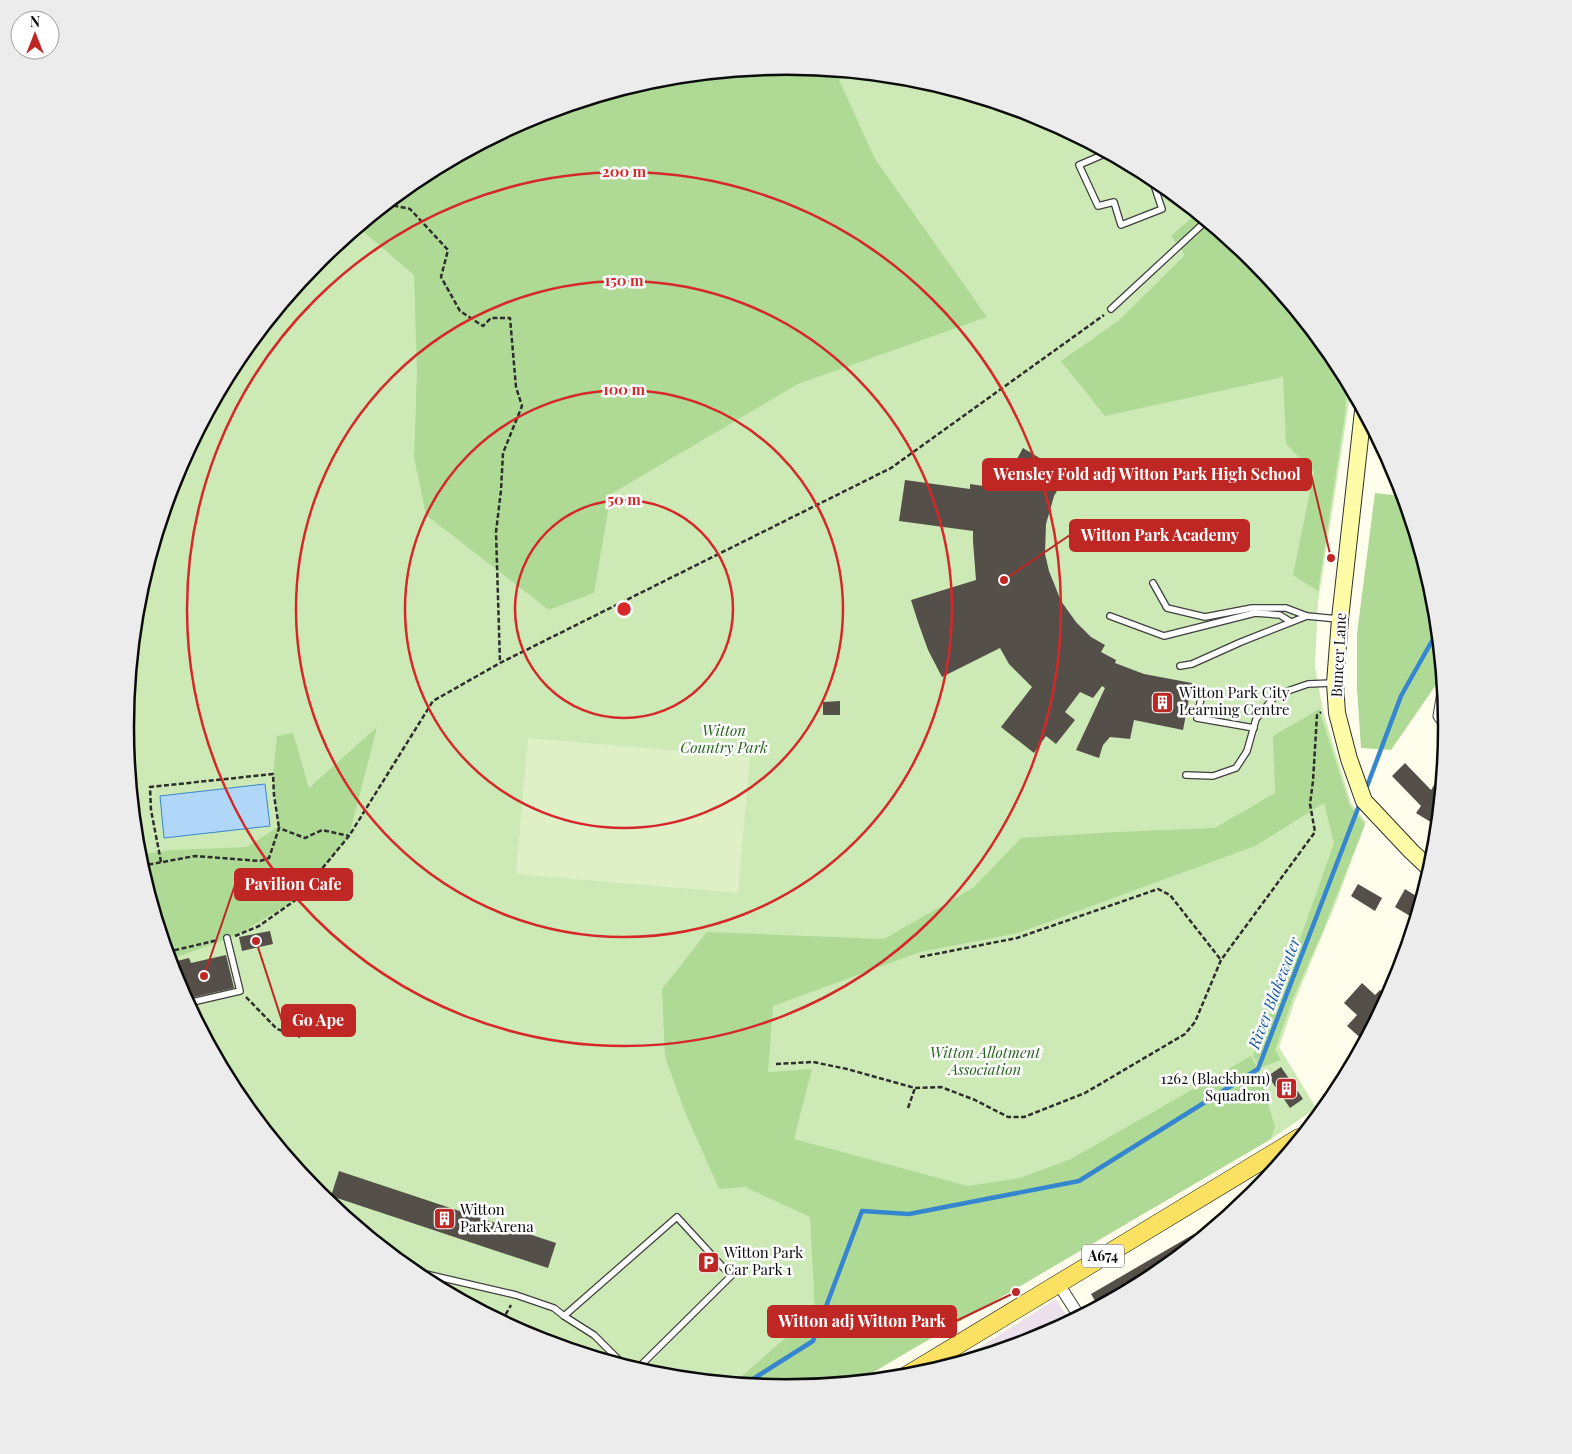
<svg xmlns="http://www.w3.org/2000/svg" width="1572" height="1454" font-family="'Playfair Display',serif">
<rect width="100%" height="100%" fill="#fffdec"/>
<path fill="#ebe0ec" d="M1056 1299 1070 1321 1039 1338 955 1363Z"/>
<path fill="#cce9b6" d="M786 66 915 79 1039 117 1153 178 1253 260 1336 360 1351 389 1318 602 1315 666 1323 711 1351 803 1366 822 1335 905 1295 1000 1279 1047 1316 1108 1271 1139 858 1381 786 1388 657 1375 533 1337 419 1276 319 1194 236 1094 175 980 138 856 125 727 138 598 176 474 237 360 319 260 419 177 533 116 657 79Z"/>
<g fill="#afda95">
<path d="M786 66 835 71 875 159 987 317 798 384 611 494 594 593 549 610 426 515 414 457 417 373 414 275 358 227 419 177 533 116 657 79Z"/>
<path d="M1197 213 1253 260 1336 360 1347 382 1345 414 1318 591 1293 575 1314 472 1286 444 1283 377 1105 416 1061 361 1118 321 1185 255 1171 236Z"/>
<path d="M1375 493 1403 496 1434 598 1442 676 1391 750 1361 748 1357 688V634Z"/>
<path d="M1319 709 1350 806 1365 824 1321 935 1292 1000 1275 1050 1281 1060 1260 1068 1253 1056 1304 928 1334 843 1324 803 1255 846 1018 933 920 952 773 1006 768 1072 812 1069 794 1139 968 1186 1020 1178 1071 1159 1251 1056 1258 1069 1275 1127 1271 1139 858 1381 786 1388 734 1383 815 1312 810 1217 745 1187 719 1189 685 1112 665 1057 662 989 707 932 884 939 973 888 1021 838 1116 832 1215 828 1275 793 1273 736Z"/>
<path d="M377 727 349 836 297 899 237 935 169 960 138 855 172 850 247 847 278 827 273 774 277 736 293 733 309 788Z"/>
</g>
<path fill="#dff0c7" d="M528 738 750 757 738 893 516 874Z"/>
<path fill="#b0d7f7" stroke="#3686cf" d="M265 784 270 826 164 838 160 796Z"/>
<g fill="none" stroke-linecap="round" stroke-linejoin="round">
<g stroke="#3686cf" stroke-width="4.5">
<path d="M1366 789 1401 696 1437 632"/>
<path d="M745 1384 813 1341 862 1211 909 1214 1079 1181 1258 1069 1360 803"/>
</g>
</g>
<g fill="#554f49">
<path d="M1023 448 1058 469 1052 477 1061 484 1054 496 1046 524 1045 554 1049 571 1061 601 1076 622 1091 637 1105 645 1101 652 1116 660 1115 663 1144 674 1192 683 1183 730 1134 720 1130 739 1110 737 1103 745 1099 758 1076 750 1105 688 1102 686 1093 698 1080 692 1065 712 1075 720 1056 744 1046 736 1034 753 1001 727 1032 687 1009 664 1000 648 942 677 928 650 918 622 911 600 976 580 973 541V531L899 521 905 480 970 489V484L1003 489 1012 468Z"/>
<path d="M840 701V715H823V702Z"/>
<path d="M1405 763 1431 790 1442 772 1437 826 1416 813 1421 806 1392 776Z"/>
<path d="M1358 884 1382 898 1375 911 1351 896Z"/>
<path d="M1405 889 1421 899 1415 919 1395 907Z"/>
<path d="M270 931 273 944 242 951 239 937Z"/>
<path d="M226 955 234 988 186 999 175 980V978H176L173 962 189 958 191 963Z"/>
<path d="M1362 983 1375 995 1380 990 1388 996 1364 1041 1347 1026 1357 1015 1344 1003Z"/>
<path d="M1281 1067 1303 1099 1290 1108 1268 1076Z"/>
<path d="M339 1171 556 1243 548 1268 331 1196Z"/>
<path d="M1194 1234 1198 1239 1153 1277 1098 1306 1091 1294Z"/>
</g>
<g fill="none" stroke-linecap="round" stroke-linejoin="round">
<defs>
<g id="lane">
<path d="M1107 153 1079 165 1098 206 1114 202 1121 225 1162 209 1151 176"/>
<path d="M1111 309 1206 221"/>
<path d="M1153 583 1167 608 1205 617 1252 608H1286L1307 616 1338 619"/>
<path d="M1110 616 1164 636 1255 613 1280 615 1291 622"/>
<path d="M1180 666 1192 664 1241 642 1307 616"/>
<path d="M1202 693 1197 718 1254 728"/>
<path d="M1186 775 1213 776 1236 768 1247 751 1256 719 1276 695 1308 684 1333 683"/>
<path d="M188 1003 240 991 227 938"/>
<path d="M1338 1084 1340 1086"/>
<path d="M413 1271 516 1295 554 1308 564 1316 594 1335 624 1365"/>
<path d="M564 1316 677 1217 731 1276 637 1369"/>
</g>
<g id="street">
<path d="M1443 692 1439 716 1447 726"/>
<path d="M1058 1283 1079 1316"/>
</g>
<path id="secondary" d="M1363 411 1340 619 1335 683 1337 713 1349 759 1364 801 1411 851 1430 869"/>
<path id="primary" d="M906 1376 1299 1138"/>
</defs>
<use href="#lane" stroke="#3f3f3f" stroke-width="8"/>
<use href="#street" stroke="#3f3f3f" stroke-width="13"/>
<use href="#secondary" stroke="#2e2e2e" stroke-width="18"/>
<use href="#primary" stroke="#1d1d1d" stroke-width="19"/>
<g stroke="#2e2e2e" stroke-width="2.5" stroke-dasharray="5 2.5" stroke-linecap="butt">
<path d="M386 204 410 209 448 250 441 277 460 311 483 326 491 318H510L516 387 522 406 503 453 501 490 496 532 500 663"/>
<path d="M161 862 151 810 150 787 273 774 274 795 279 828"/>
<path d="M141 866 195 856 260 861 269 858 279 828 305 838 322 830 349 836"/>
<path d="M235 936 259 926 297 899 349 836 433 701 500 663 891 468 1104 315"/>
<path d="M167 952 218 940"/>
<path d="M920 957 1017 938 1158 889 1170 895 1221 960"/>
<path d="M246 997 277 1029 300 1037"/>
<path d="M776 1064 813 1062 847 1069 915 1088 941 1087 975 1100 1008 1117H1024L1085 1093 1185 1034 1195 1022 1221 960 1315 832 1310 804 1313 781 1317 715 1321 712"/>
<path d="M908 1108 915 1088"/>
<path d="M502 1321 511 1305"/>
</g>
<use href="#lane" stroke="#fff" stroke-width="5.5"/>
<use href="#street" stroke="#fff" stroke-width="11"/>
<use href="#secondary" stroke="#fffca7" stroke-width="16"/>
<use href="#primary" stroke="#fae161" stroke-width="18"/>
</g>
<g fill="none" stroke="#d62828" stroke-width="2.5">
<circle cx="624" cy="609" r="109"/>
<circle cx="624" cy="609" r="219"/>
<circle cx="624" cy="609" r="328"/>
<circle cx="624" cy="609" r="437"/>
</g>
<defs>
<symbol id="building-square" viewBox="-11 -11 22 22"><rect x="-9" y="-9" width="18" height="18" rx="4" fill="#be2723" stroke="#fff"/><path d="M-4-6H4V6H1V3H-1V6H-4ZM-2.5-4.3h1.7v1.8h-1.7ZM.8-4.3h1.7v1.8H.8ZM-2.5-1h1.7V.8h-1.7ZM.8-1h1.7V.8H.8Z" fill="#fff"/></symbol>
<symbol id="parking-square" viewBox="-11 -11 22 22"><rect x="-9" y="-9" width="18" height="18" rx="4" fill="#be2723" stroke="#fff"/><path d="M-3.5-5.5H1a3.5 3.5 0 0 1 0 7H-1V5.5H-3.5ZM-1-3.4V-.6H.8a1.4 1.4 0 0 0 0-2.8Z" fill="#fff"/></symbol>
</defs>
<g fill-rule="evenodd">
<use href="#building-square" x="1150" y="690" width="25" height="25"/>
<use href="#building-square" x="1274" y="1076" width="25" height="25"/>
<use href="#building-square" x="432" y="1206" width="25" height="25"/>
<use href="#parking-square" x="696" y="1250" width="25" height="25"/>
</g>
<g text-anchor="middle" stroke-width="5" stroke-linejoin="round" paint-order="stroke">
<rect fill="#fff" stroke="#555" stroke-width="1" x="1082" y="1244.5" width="42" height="23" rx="4"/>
<g font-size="14" font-weight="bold" fill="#0c0c0c">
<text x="1103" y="1261">A674</text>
</g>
<g font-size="15" fill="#0c0c0c" stroke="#fff">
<text transform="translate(1339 655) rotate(-87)" y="5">Buncer Lane</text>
</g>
<g font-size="15" fill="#0c0c0c" stroke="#fff" text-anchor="start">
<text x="1179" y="698">Witton Park City<tspan x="1179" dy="17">Learning Centre</tspan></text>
<text x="1270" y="1084" text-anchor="end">1262 (Blackburn)<tspan x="1270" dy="17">Squadron</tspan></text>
<text x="460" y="1215">Witton<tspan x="460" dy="17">Park Arena</tspan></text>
<text x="724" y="1258">Witton Park<tspan x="724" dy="17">Car Park 1</tspan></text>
</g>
<g font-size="15" font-style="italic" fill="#26651c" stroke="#fff">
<text x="724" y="736">Witton<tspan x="724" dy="17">Country Park</tspan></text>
<text x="985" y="1058">Witton Allotment<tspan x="985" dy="17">Association</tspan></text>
</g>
<g font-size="16" font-style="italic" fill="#15589f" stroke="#fff">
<text transform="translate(1274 993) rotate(-69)" y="6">River Blakewater</text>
</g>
</g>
<path d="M0 0H1572V1454H0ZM134 727a652 652 0 1 1 1304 0a652 652 0 1 1-1304 0Z" fill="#ececec" fill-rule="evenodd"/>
<path fill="none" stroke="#0c0c0c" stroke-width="2.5" d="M134 727a652 652 0 1 1 1304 0a652 652 0 1 1-1304 0Z"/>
<circle cx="624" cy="609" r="8" fill="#d62828" stroke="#fff" stroke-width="2.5"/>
<g font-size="15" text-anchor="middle" font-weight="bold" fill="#d62828" stroke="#fff" stroke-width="5" stroke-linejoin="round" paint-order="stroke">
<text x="624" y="177">200 m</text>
<text x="624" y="286">150 m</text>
<text x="624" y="395">100 m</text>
<text x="624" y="505">50 m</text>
</g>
<path fill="none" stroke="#be2723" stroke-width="2" d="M1331 558L1311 474M1004 580L1070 535M204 976L235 885M256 941L282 1021M1016 1292L956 1321"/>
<g fill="#be2723" stroke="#fff" stroke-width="2">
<circle cx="1331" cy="558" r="5"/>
<circle cx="1004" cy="580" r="5"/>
<circle cx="204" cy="976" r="5"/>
<circle cx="256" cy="941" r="5"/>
<circle cx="1016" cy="1292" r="5"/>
</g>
<g fill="#be2723" stroke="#be2723" stroke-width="2">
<rect x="983" y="459" width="328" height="31" rx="5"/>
<rect x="1070" y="520" width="179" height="31" rx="5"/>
<rect x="235" y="869" width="117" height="31" rx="5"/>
<rect x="282" y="1005" width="73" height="31" rx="5"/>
<rect x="768" y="1306" width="188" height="31" rx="5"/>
</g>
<g font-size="16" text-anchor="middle" font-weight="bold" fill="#fff">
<text x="1147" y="480">Wensley Fold adj Witton Park High School</text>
<text x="1160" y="541">Witton Park Academy</text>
<text x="293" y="890">Pavilion Cafe</text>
<text x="318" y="1026">Go Ape</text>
<text x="862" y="1327">Witton adj Witton Park</text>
</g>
<g transform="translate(35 35)"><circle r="24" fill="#ffffff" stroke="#9e9e9e"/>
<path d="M0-4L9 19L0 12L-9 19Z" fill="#be2723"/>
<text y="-8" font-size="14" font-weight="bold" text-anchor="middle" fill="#0c0c0c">N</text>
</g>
</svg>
